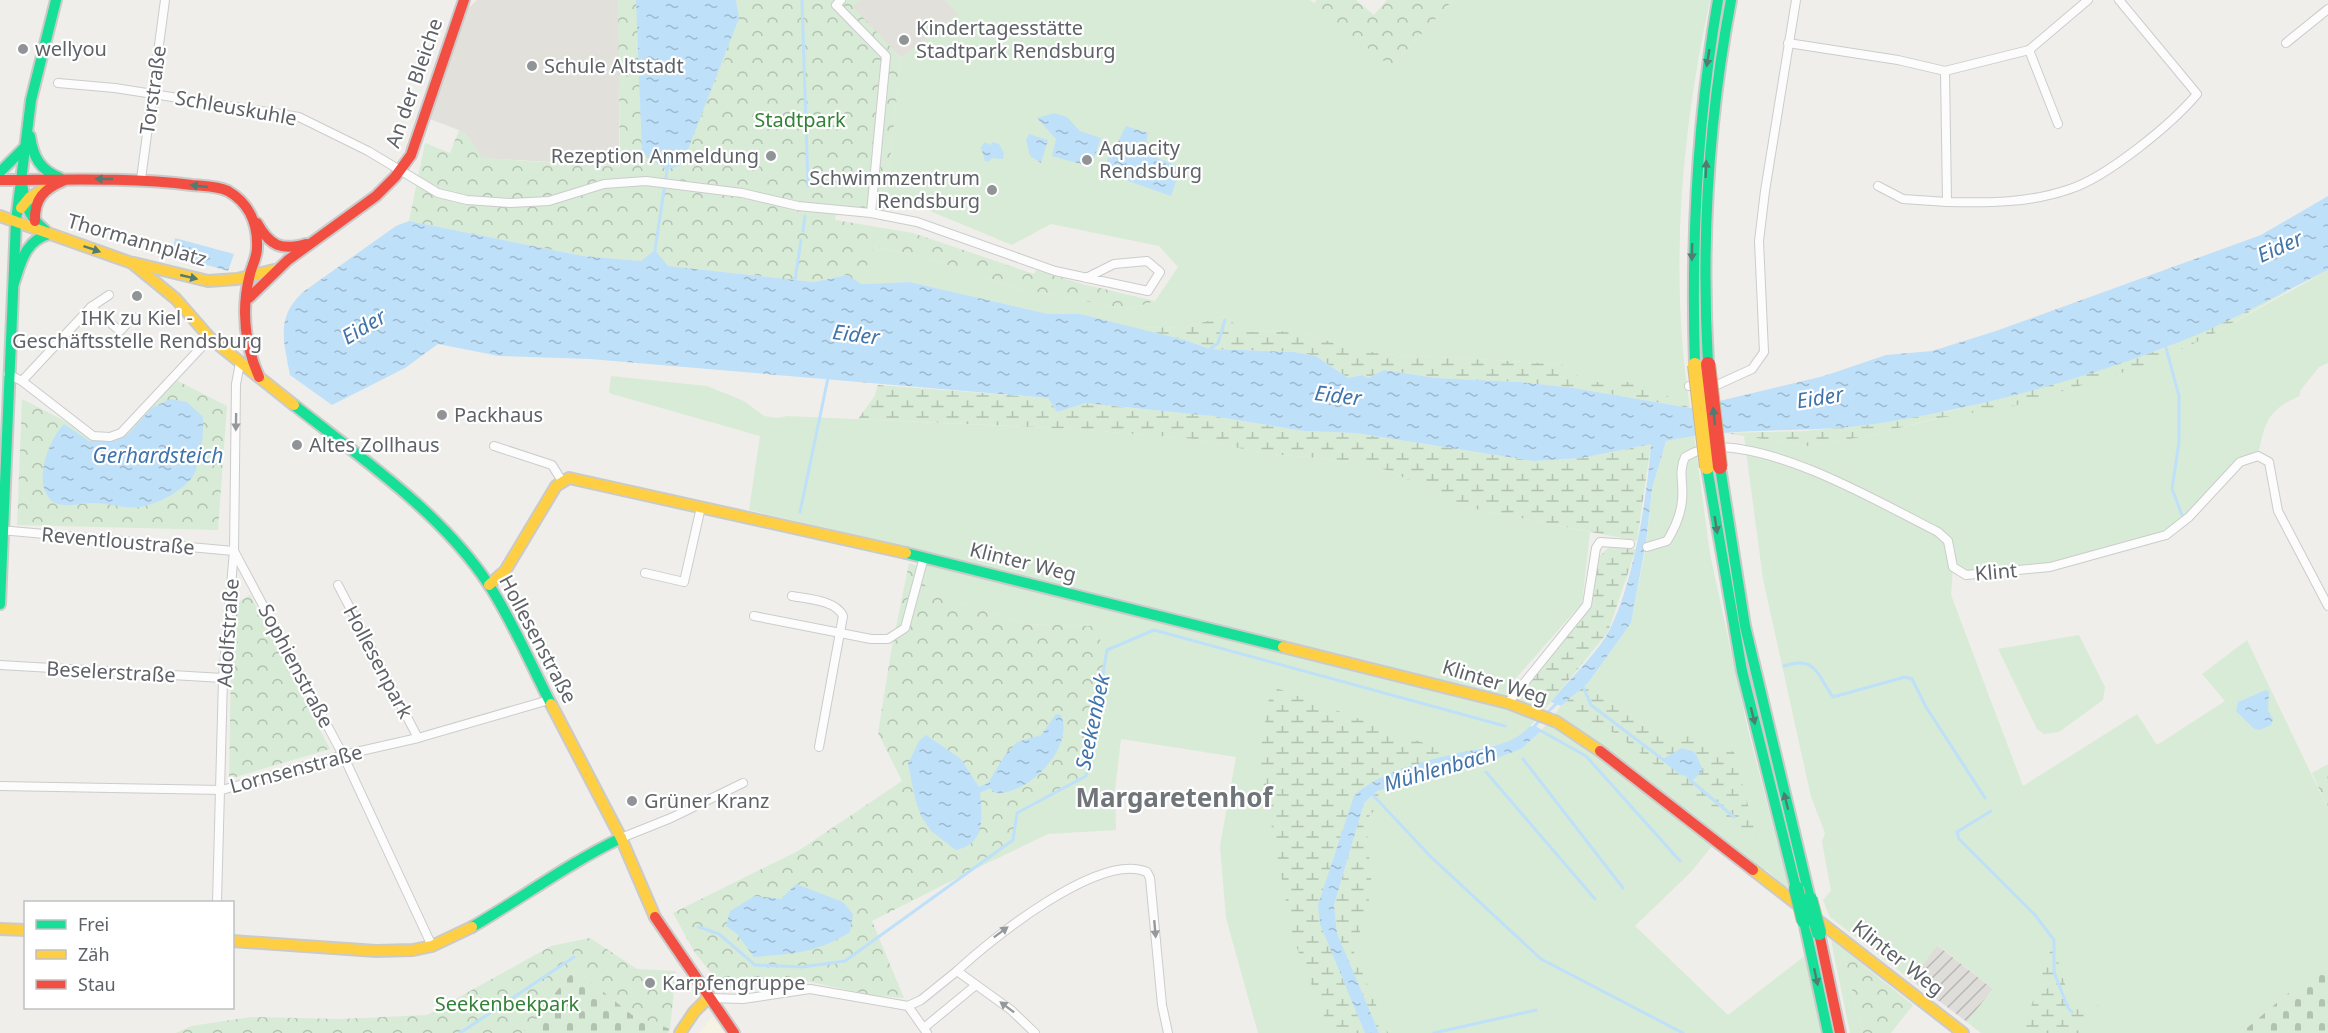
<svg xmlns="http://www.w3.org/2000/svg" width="2328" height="1033" font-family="'Noto Sans',sans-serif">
<defs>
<pattern id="industrial-furrows" width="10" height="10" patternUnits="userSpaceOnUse" patternTransform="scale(1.5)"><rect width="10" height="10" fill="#dfddda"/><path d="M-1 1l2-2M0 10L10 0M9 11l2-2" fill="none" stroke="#b8b7b5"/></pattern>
<pattern id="forest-crowns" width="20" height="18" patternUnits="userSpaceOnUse" patternTransform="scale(1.5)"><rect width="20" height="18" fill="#d8ebd6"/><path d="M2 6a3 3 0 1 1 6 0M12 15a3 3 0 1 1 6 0" fill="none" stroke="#b2c2b1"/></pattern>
<pattern id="wetland-marsh" width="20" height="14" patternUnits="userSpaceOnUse" patternTransform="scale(1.5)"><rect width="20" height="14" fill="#d8ebd6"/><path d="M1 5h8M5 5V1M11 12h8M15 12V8" fill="none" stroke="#b2c2b1"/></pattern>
<pattern id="cemetery-stones" width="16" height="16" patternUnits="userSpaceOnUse" patternTransform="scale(1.5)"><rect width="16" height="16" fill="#d8ebd6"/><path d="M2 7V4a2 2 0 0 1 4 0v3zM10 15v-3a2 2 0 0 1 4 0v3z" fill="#b2c2b1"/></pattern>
<pattern id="water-ripples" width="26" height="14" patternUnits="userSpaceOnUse" patternTransform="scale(1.5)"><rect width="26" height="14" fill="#bfe0f9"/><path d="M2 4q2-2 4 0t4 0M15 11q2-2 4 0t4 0" fill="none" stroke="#9eb9cd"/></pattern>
</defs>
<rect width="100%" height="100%" fill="#efeeea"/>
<path fill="#f7f3e4" d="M712 1017 725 1033H699Z"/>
<path fill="url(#industrial-furrows)" d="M1937 945 1993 989 1967 1022 1911 980Z"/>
<g fill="#e2e0da">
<path d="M477 0H619V166L481 158 470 139 459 130 427 118 462 14Z"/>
<path d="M860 0H945L959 14 901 58 852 7Z"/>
</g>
<g fill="#d8ebd6">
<path d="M945 0H1310L1391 67 1453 0H1710C1681 134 1669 273 1690 408L1641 382H1586L1561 364 1382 354 1347 347 1297 331 1243 332 1225 316 1187 327 1134 328 1080 314H1048L910 282 861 284 836 275 814 282 559 251 591 240 873 246 930 259 1020 289 1129 309 1155 301 1178 267 1159 246 1051 224 1012 245 925 209 886 199 901 58 958 14Z"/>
<path d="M2328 270V363L2319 367 2300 391V396C2267 410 2265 422 2258 456L2250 457 2166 535 2050 567 1966 575 1953 567 1951 595 2023 786 2137 714 2157 745 2225 701 2202 674 2247 640 2328 809V960L2241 1033H1981L1967 1022 1993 989 1938 945 1911 980 1830 917 1823 900 1831 891 1822 842 1825 833 1811 797 1763 579 1744 436 1807 446 1868 436 2144 366 2206 338Z"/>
<path d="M611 376 707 386 744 401 764 416 777 418 787 416 1075 429 1194 439 1269 454 1353 461 1390 471 1465 507 1590 532 1582 603 1509 686 1551 702 1525 732 1511 742 1453 754 1364 786 1318 905 1365 1033H1258L1226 918 1220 846 1236 757 1121 739 1115 791 1116 830 1048 834 975 869 1013 840 1017 813 1086 776 1091 626 1024 624 925 590 927 552 749 510 760 436 612 394 609 392Z"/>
<path d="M1694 435 1710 554 1748 730 1790 891 1765 869 1769 891 1712 846 1691 872 1635 926 1728 1015 1806 955 1821 1033H1379L1337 933 1348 854 1376 791 1521 749 1541 731 1561 706 1618 735 1760 850 1665 740 1588 683 1631 623 1646 546 1652 489 1666 441Z"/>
<path d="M2079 635 2105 687 2103 700 2059 732 2044 734 2037 729 1998 649Z"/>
<path d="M1831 940 1843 949 1862 1033H1850Z"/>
</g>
<g fill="url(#forest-crowns)">
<path d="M618 0H636L638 11 642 152 739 6 736 0H860L853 7 901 58 886 198 884 210 837 206 835 220 913 233 1034 274 1036 270 1082 284 1155 301 1129 309 1020 289 930 259 874 246 861 284 846 275 814 282 667 266 662 257 648 255 641 261 583 256 409 221 425 143 450 153 459 130 470 139 482 158 620 167Z"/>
<path d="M1317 0H1356L1374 15 1387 0H1453L1391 67 1314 4Z"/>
<path d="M176 380 227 406 218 530 17 525 22 399 65 421 92 439 110 440Z"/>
<path d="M909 563 926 569 925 590 1024 624 1091 626 1107 650 1086 776 1017 813 1013 840 975 869 872 921 904 998 870 995 793 978 724 989 695 953 673 913 798 851 902 781 878 733 891 652Z"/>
<path d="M250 595 330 749 229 779 232 606Z"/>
<path d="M2328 764V809L2312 773Z"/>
<path d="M590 938 637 969 676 971 670 1029 632 1015 575 969 522 1033H176L191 1026 251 1017 340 1019 427 1015 551 946Z"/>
<path d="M1843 949 1913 1005 1891 1033H1862Z"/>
</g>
<g fill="url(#wetland-marsh)">
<path d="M736 0H739L741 19 685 157 739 18Z"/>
<path d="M2303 282 2206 338 2144 366 2014 406 1933 419 1868 436 1807 446 1725 433 1806 431 1872 424 1949 411 2010 396 2166 348Z"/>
<path d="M1225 316 1244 332 1297 331 1347 347 1382 354 1561 364 1586 382H1641L1690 408 1574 388 1520 382 1436 378 1384 370 1368 378 1361 375 1348 378 1316 356 1294 352 1210 349 1185 340 1134 328 1187 327Z"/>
<path d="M878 385 1048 398 1057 412 1084 403 1212 416 1304 431 1355 433 1534 461 1582 458 1651 444 1637 541 1465 507 1390 471 1353 461 1269 454 1194 439 1075 429 858 419 874 397Z"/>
<path d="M1609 547 1636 549 1608 632 1551 702 1522 692 1591 607 1598 558Z"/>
<path d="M1588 683 1665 740 1682 732 1734 752 1760 851 1618 735 1561 706Z"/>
<path d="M1271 686 1453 754C1420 765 1378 771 1354 796L1318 905 1320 924 1365 1033H1331L1293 938 1259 760Z"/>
<path d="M1393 789 1366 820 1372 889 1354 953 1388 1033H1379L1337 933 1334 905 1364 803 1377 791Z"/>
<path d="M2054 940 2060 971 2073 1005 2083 1010 2103 1004 2079 1033H2022Z"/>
</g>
<g fill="url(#cemetery-stones)">
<path d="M2328 960V1033H2241Z"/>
<path d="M575 969 632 1015 670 1029 668 1033H522Z"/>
</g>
<g fill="url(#water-ripples)">
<path d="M636 0H736L739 18 685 157 679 166 667 170 642 153Z"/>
<path d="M1054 113 1067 117 1080 131 1101 138 1091 167 1052 156 1056 139 1037 118Z"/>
<path d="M1126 126 1148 133 1144 153 1181 167 1171 196 1103 172 1113 143 1117 144Z"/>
<path d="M1029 134 1048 140 1041 163 1030 156 1026 140Z"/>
<path d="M985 142 991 145 992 142 999 144 1004 153 1003 159 992 158 988 162 985 161 981 147Z"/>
<path d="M2328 196V270C2275 296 2219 328 2164 348 2071 383 1972 409 1874 424 1805 434 1734 426 1666 441L1652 489 1646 542 1631 623 1588 683 1561 706 1551 702C1567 682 1598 652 1609 631 1634 582 1647 498 1651 444L1582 458 1534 461 1355 433 1304 431 1212 416 1085 403 1057 412 1048 398 590 359 499 356 438 344 405 368 332 405 290 375C284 341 275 318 303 292L396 226 409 221 583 256 641 261 655 250 668 266 814 282 847 275 861 284 910 282 1048 314H1080L1185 340 1210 349 1294 352 1316 356 1348 378 1362 375 1368 378 1384 370 1436 378 1520 382 1574 388 1690 408 1824 376 1886 355 1932 351 1996 331 2261 235Z"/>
<path d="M175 238 234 254 228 271 172 255Z"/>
<path d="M170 399 187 402 203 417C204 432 201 467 191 479 180 492 156 505 139 507 125 509 108 503 94 503 81 503 59 510 50 499 33 481 49 439 64 424L89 441H115L128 434 152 408Z"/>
<path d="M2266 690 2269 692 2268 710 2273 719 2271 725 2260 730 2254 729 2236 711 2238 702Z"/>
<path d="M1056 714 1061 715C1075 748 1027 796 995 793L990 788 980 793C982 817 986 844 956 850L931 831 921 816 915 798 908 764 919 741 926 735 961 759 979 787 988 783 1005 755 1017 742 1041 735Z"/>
<path d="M1530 726 1541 731 1521 749 1481 764 1377 791 1364 803 1334 905 1337 933 1379 1033H1365L1320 924 1318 905 1354 796C1375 774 1424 761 1454 754 1482 747 1510 748 1530 726Z"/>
<path d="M1682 748 1695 752 1703 770 1692 781 1663 759Z"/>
<path d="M796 884 843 902 853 914 850 932C817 953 791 954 754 957L737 934 726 926 730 911 755 896 781 899Z"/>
</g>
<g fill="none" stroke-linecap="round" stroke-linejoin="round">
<g stroke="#bfe0f9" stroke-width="3">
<path d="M802 0 808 186"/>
<path d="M803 231 805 216"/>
<path d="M655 250 667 170"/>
<path d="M795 280 801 240"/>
<path d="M2166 348 2179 396V442L2172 489 2182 515"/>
<path d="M1210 349 1218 343 1225 320"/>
<path d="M800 512 828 378"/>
<path d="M1784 666C1815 655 1817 674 1833 697L1905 677 1912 679 1926 707 1985 798"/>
<path d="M1582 684 1591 705 1682 774"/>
<path d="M1545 715 1557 703"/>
<path d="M1534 727 1586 756 1680 861"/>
<path d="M1531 730 1540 720"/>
<path d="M1523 759 1623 888"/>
<path d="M1486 772 1595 899"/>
<path d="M1690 780 1734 817"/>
<path d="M1371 793 1430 856 1541 959 1683 1033"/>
<path d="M1991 811 1957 832 1959 839 2035 915 2054 940V972L2068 1008 2072 1012"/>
<path d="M699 927 719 934 755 965 802 967 845 961 1013 840 1017 813 1086 776 1107 650 1154 630 1505 726"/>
<path d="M460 1033 574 957"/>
<path d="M1434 1033 1536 1010"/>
</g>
<defs>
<g id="street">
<path d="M841 0 836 5 886 56 871 213"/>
<path d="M1788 43 1898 60 1945 71 2029 50 2088 0"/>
<path d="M2286 43 2328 9"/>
<path d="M2029 50 2058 124"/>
<path d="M1945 71 1947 202C1989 203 2030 203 2070 189 2107 177 2172 124 2197 94L2119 0"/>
<path d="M58 83 115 88 299 117 368 151 438 193 467 200 510 203 549 201 604 184 646 181 742 193 798 206 871 213 917 222 1055 271 1148 291 1160 272 1147 261 1114 264 1086 278"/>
<path d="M141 179 165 0"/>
<path d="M1878 186 1903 199 1947 202"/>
<path d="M91 307 120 331 133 317"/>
<path d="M8 374 22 381 93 436 110 437 121 433 210 338"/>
<path d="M22 381 91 307 109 295"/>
<path d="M1689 386 1717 385 1752 369 1764 352 1759 241 1765 191 1796 0"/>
<path d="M494 446 552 465 562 481"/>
<path d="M0 530 234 551"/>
<path d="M1647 547 1667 541C1675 528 1681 514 1682 500 1684 483 1678 472 1685 457 1694 452 1705 447 1716 447 1784 447 1877 501 1938 532L1948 541 1953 567 1966 575 2050 567 2166 535 2189 517 2240 462 2258 456 2269 462 2278 511 2328 606"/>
<path d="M234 551 343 755 432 946"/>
<path d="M645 573 684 582 701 507"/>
<path d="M338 585 418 738"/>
<path d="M792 596C807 599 836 600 843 616L819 747"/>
<path d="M754 616 871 639H888L905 628 924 557"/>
<path d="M0 665 223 678"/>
<path d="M1508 703 1587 605 1596 548 1600 542 1630 544"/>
<path d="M0 786 222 790 343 755 418 738 549 700"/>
<path d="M621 838 671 818 743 783"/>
<path d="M217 902 223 678 234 551 236 384 240 363"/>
<path d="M957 971C991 939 1100 851 1147 872L1150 878 1162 1005 1168 1033"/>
<path d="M710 998 743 999 810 989 908 1006 921 1000 957 971 1011 1010 1035 1033"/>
<path d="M908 1006 927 1033"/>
<path d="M925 1027 976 985"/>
</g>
<g id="fast">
<path d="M30 136C33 157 40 170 60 178"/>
<path d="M0 172 24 148"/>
<path d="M22 179C23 200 28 217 45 230"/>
<path d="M14 283C21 262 25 241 49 234"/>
<path d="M1708 364C1701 241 1708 121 1731 0"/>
<path d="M1695 365C1691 242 1697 121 1718 0"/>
<path d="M294 405C361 458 442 513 489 585 513 622 531 665 551 704"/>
<path d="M1707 467 1742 671 1796 888"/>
<path d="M1720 467 1745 626 1810 899"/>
<path d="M906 553 1283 647"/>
<path d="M0 604 16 221 31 100 56 0"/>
<path d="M1804 921 1828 1033"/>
<path d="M472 927C522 898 569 863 621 838"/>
</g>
<g id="slow">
<path d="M21 208 30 197 48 187"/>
<path d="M0 216 132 263 176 299 210 338 294 405"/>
<path d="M134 263 208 281 237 279 274 270"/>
<path d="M489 585 505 571 556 486 569 478 906 553"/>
<path d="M1283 647 1508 703 1557 722 1600 751"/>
<path d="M551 704 621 838 655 917"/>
<path d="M1753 870 1963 1033"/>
<path d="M0 929 26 930"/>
<path d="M232 941 376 951 413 950 432 946 472 927"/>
<path d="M680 1033 694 1012 708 998"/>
</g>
<g id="jam">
<path d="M0 180C64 180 128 177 192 185 203 186 218 186 228 191 249 203 258 224 257 248 257 257 252 266 250 274 241 309 245 345 259 377"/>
<path d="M35 221C34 199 44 189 63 181"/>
<path d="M257 223C270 246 281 251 306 244"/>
<path d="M249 298 288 260 376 196 395 177 411 155 464 0"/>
<path d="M1600 751 1753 870"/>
<path d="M655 917 734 1033"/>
<path d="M1819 933 1840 1033"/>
</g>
</defs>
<use href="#street" stroke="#cbcccc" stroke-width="10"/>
<use href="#fast" stroke="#cacacb" stroke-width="14"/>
<use href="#slow" stroke="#cacacb" stroke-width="14"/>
<use href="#jam" stroke="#cacacb" stroke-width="14"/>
<use href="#street" stroke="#fdfcfc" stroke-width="8"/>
<use href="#fast" stroke="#16e098" stroke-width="10"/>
<use href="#slow" stroke="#ffcf43" stroke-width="10"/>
<use href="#jam" stroke="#f24e42" stroke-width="10"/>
<defs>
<g id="fast-bridge">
<path d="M1796 888 1804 921"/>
<path d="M1810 899 1819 933"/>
</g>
<path id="slow-bridge" d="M1695 365 1707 467"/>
<path id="jam-bridge" d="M1708 364 1720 467"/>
</defs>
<use href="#fast-bridge" stroke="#c8b996" stroke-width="16" stroke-linecap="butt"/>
<use href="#slow-bridge" stroke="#c8b996" stroke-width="16" stroke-linecap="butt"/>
<use href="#jam-bridge" stroke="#c8b996" stroke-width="16" stroke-linecap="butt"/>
<use href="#fast-bridge" stroke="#16e098" stroke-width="14"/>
<use href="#slow-bridge" stroke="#ffcf43" stroke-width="14"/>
<use href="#jam-bridge" stroke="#f24e42" stroke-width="14"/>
</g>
<defs><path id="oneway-solid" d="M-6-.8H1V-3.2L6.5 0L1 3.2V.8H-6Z" transform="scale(1.5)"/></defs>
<g fill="#507c72">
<use href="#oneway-solid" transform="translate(1708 58) rotate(99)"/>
<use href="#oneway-solid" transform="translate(1706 169) rotate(-88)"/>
<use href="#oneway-solid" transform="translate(104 179) rotate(180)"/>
<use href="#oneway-solid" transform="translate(199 186) rotate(-173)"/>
<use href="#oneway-solid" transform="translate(92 249) rotate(19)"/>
<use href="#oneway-solid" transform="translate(1692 252) rotate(91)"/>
<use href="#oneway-solid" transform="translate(189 277) rotate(13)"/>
<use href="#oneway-solid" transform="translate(1714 416) rotate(-96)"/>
<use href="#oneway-solid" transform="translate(1716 525) rotate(81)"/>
<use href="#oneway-solid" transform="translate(1753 716) rotate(76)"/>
<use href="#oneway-solid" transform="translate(1786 801) rotate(-104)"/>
<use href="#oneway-solid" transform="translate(1816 977) rotate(78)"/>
</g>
<g fill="#96999c">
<use href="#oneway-solid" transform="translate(236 422) rotate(91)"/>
<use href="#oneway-solid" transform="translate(1155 929) rotate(85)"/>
<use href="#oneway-solid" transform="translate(1001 932) rotate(-37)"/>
<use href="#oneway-solid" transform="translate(1007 1007) rotate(-143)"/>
</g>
<g fill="#919496" stroke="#fff" stroke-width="2">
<circle cx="904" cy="40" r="6"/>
<circle cx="23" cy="49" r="6"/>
<circle cx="532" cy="66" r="6"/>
<circle cx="771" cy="156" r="6"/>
<circle cx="1087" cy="160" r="6"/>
<circle cx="992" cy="190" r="6"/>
<circle cx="137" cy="296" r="6"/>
<circle cx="442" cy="415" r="6"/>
<circle cx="297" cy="445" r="6"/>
<circle cx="632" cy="801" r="6"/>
<circle cx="650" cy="983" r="6"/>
</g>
<g text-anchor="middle" stroke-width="4.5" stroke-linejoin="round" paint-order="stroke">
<g font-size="20" fill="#5f6368" stroke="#fff" text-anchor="start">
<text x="916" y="35">Kindertagesstätte<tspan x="916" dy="23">Stadtpark Rendsburg</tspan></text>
<text x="35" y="56">wellyou</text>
<text x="544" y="73">Schule Altstadt</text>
<text x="1099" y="155">Aquacity<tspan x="1099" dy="23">Rendsburg</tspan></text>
<text x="759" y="163" text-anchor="end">Rezeption Anmeldung</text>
<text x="980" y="185" text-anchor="end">Schwimmzentrum<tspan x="980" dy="23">Rendsburg</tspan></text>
<text x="137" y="325" text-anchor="middle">IHK zu Kiel -<tspan x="137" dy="23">Geschäftsstelle Rendsburg</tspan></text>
<text x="454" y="422">Packhaus</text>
<text x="309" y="452">Altes Zollhaus</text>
<text x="644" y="808">Grüner Kranz</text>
<text x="662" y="990">Karpfengruppe</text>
</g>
<g font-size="20" fill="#5f6368" stroke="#fff">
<text transform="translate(414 83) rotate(-71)" y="7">An der Bleiche</text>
<text transform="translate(153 90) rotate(-82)" y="7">Torstraße</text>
<text transform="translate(236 108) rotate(10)" y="7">Schleuskuhle</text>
<text transform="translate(137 240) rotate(16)" y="7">Thormannplatz</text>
<text transform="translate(118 541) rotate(5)" y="7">Reventloustraße</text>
<text transform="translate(1023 562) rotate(14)" y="7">Klinter Weg</text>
<text transform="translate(1996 572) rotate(-5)" y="7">Klint</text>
<text transform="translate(228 633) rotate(-86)" y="7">Adolfstraße</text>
<text transform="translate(538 639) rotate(62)" y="7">Hollesenstraße</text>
<text transform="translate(378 662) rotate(62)" y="7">Hollesenpark</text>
<text transform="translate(296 666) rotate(62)" y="7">Sophienstraße</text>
<text transform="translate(111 672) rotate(3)" y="7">Beselerstraße</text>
<text transform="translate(1495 682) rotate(17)" y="7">Klinter Weg</text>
<text transform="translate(296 769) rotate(-15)" y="7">Lornsenstraße</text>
<text transform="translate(1898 958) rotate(38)" y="7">Klinter Weg</text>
</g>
<g font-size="20" fill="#348238" stroke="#fff">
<text x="800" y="127">Stadtpark</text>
<text x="507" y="1011">Seekenbekpark</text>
</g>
<g font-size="21" font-style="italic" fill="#4174aa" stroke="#fff">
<text transform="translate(2280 247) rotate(-24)" y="7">Eider</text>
<text transform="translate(364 327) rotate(-31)" y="7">Eider</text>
<text transform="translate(856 335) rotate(7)" y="7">Eider</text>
<text transform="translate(1338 396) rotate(7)" y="7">Eider</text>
<text transform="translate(1820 398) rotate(-9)" y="7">Eider</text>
<text x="158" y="463">Gerhardsteich</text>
<text transform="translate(1093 722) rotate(-78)" y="7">Seekenbek</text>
<text transform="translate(1440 769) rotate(-16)" y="7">Mühlenbach</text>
</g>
<g font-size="26" font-weight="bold" fill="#70757a" stroke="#fff">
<text x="1174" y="807">Margaretenhof</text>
</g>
</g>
<rect x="24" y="901" width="210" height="108" fill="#ffffff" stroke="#bfc1c3" stroke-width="1.5"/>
<rect x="36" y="920" width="30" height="9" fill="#16e098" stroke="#bfc1c3" stroke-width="1.5"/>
<text x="78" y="931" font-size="18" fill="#5f6368">Frei</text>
<rect x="36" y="950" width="30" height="9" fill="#ffcf43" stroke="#bfc1c3" stroke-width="1.5"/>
<text x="78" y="961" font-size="18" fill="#5f6368">Zäh</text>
<rect x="36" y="980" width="30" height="9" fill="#f24e42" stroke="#bfc1c3" stroke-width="1.5"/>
<text x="78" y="991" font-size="18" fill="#5f6368">Stau</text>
</svg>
